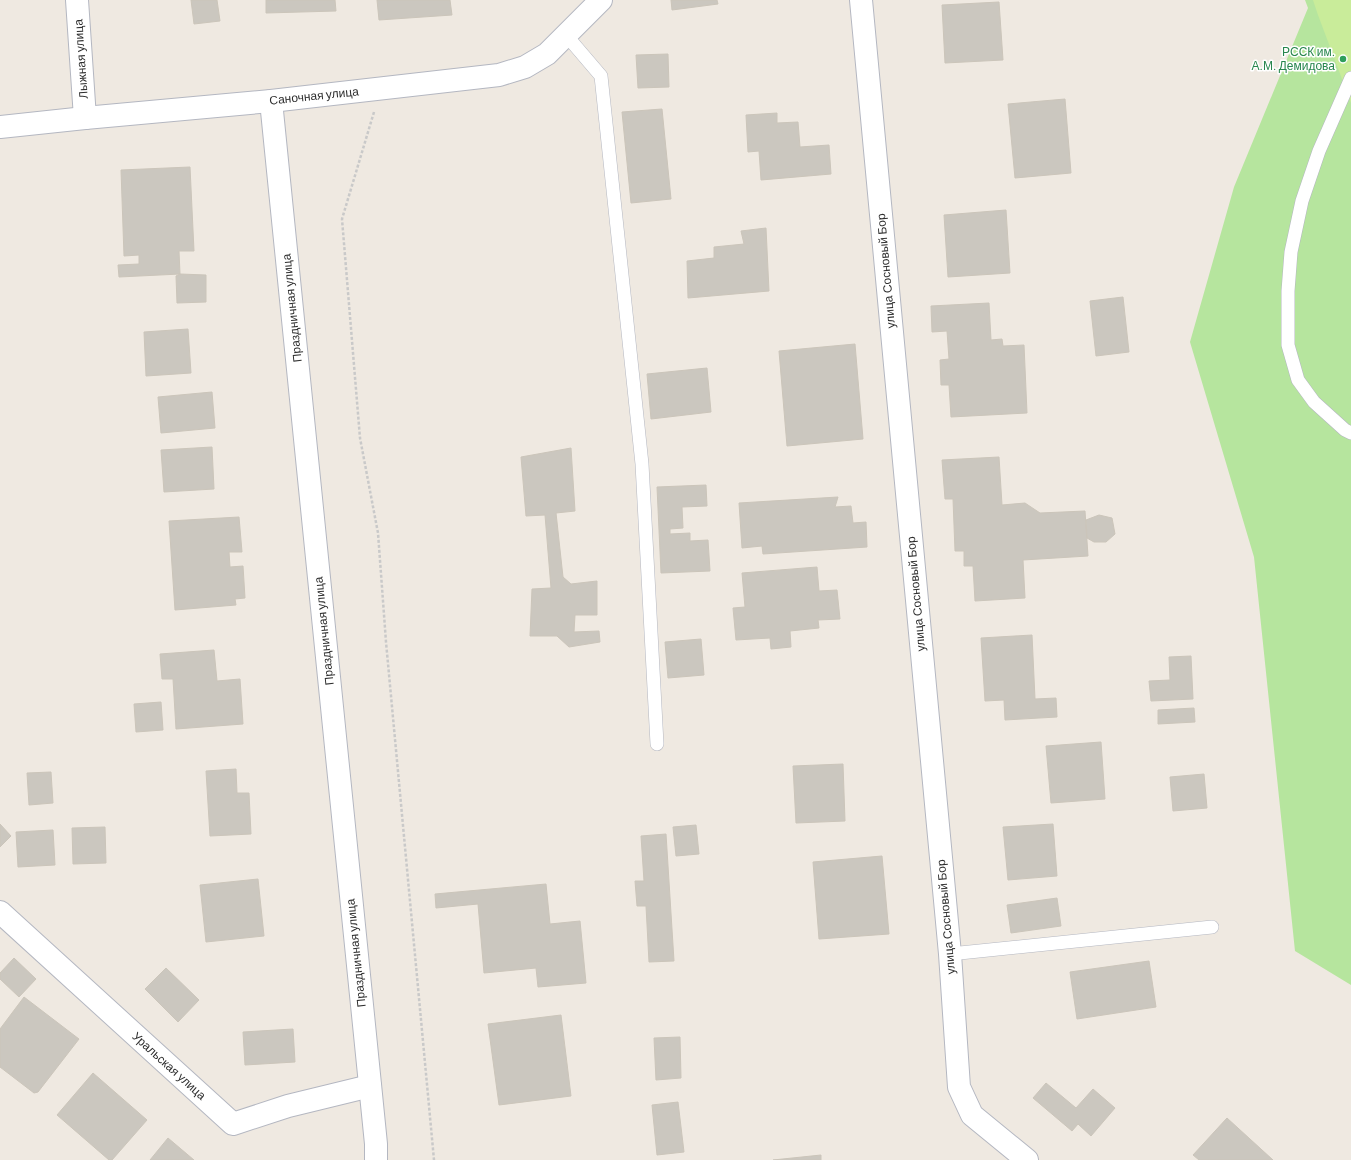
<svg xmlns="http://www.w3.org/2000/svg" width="1351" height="1160" font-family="Barlow,sans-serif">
<rect width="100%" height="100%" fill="#efe9e1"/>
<path fill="#b6e59e" d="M1305 0H1351V985L1295 951 1254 557 1190 342 1234 187 1308 8Z"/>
<path fill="#c9ec9a" d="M1313 0H1351V103L1318 15Z"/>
<g fill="#cbc7bf" stroke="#cbc5ba">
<path d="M191 0H217L220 21 194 24Z"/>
<path d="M266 0H335L336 11 266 13Z"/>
<path d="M377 0H450L452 15 379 20Z"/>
<path d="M671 0H717L718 4 672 10Z"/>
<path d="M999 2 1003 60 945 63 942 5Z"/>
<path d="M668 54 669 87 638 88 636 55Z"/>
<path d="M1065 99 1071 173 1015 178 1008 104Z"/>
<path d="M662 109 671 199 631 203 622 112Z"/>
<path d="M777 113V123L798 122 800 147 829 145 831 174 761 180 759 151 748 152 746 115Z"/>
<path d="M190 167 194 251H179L180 274 119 277 118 265 139 264V255L124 256 121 170Z"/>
<path d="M1006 210 1010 273 948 277 944 215Z"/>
<path d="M766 228 769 291 688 298 687 261 714 258V247L744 244 741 231Z"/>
<path d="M180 274 206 275V302L177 303 176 276Z"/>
<path d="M1123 297 1129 352 1096 356 1090 301Z"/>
<path d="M989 303 991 340 1002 339 1003 346 1024 345 1027 413 951 417 949 385H941L940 360 949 359 947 331 932 332 931 306Z"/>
<path d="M188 329 191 373 146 376 144 332Z"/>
<path d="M855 344 863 439 787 446 779 351Z"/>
<path d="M707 368 711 412 651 419 647 374Z"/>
<path d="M212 392 215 428 161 433 158 397Z"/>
<path d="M212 447 214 489 164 492 161 450Z"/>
<path d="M571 448 575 511 556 513 563 577 571 584 597 581V615H575L574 632 599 631 600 642 569 647 557 636H530L532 589 551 588 545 515 526 516 521 457Z"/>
<path d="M999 457 1002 505 1025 503 1040 513 1085 511 1088 556 1023 560 1025 598 975 601 973 566H964V551H955L953 499H945L942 460Z"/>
<path d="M706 485 707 506 682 507 683 528 670 529V534L690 533V541L708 540 710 571 661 573 657 487Z"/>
<path d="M838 497 835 507 851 506 853 523 866 522 867 547 763 554 762 546 742 548 739 503Z"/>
<path d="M1099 515 1112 518 1115 534 1106 542H1094L1087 538 1086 520Z"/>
<path d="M239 517 242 552H229L230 567 243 566 245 598 235 599 236 605 175 610 169 521Z"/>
<path d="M817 567 819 591 837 590 840 619 818 620 819 628 790 631 791 647 771 649 770 638 736 640 733 608 745 607 742 573Z"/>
<path d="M1032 635 1035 699 1056 698 1057 717 1005 720 1004 700 985 701 981 638Z"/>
<path d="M701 639 704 675 668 678 665 642Z"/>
<path d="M214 650 217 681 240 679 243 724 176 729 173 679H162L160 654Z"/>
<path d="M1191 656 1193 699 1151 701 1149 681 1170 680 1169 657Z"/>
<path d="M161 702 163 730 136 732 134 704Z"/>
<path d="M1194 708 1195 722 1158 724V710Z"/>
<path d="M1101 742 1105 799 1051 803 1046 746Z"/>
<path d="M843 764 845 821 796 823 793 766Z"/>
<path d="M236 769 237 793H249L251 834 210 836 206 771Z"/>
<path d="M51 772 53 803 29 805 27 773Z"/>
<path d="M1204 774 1207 808 1173 811 1170 777Z"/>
<path d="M0 824 11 836 0 847Z"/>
<path d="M1053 824 1057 876 1008 880 1003 827Z"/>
<path d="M696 825 699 854 676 856 673 827Z"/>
<path d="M105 827 106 863 73 864 72 828Z"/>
<path d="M53 830 55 865 18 867 16 832Z"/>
<path d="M666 834 674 961 649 962 646 906H637L635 881H644L641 836Z"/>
<path d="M882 856 889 934 819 939 813 862Z"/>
<path d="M258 879 264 936 206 942 200 885Z"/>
<path d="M546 884 550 924 580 921 586 983 538 987 536 968 484 973 478 904 436 908 435 894Z"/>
<path d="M1057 898 1061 926 1011 933 1007 905Z"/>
<path d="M14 958 36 979 19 997 0 979V973Z"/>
<path d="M1149 961 1156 1007 1077 1019 1070 972Z"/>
<path d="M166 968 199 1000 178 1022 145 989Z"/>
<path d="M24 997 79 1039 38 1092 34 1093 0 1067V1029Z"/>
<path d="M561 1015 571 1096 499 1105 488 1024Z"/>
<path d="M293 1029 295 1062 245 1065 243 1032Z"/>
<path d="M680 1037 681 1078 656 1080 654 1038Z"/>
<path d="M93 1073 147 1120 112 1160H109L57 1115Z"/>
<path d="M1046 1083 1076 1108 1093 1089 1115 1108 1091 1136 1078 1124 1072 1131 1033 1098Z"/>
<path d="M678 1102 684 1152 657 1155 652 1105Z"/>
<path d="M1227 1118 1273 1160H1199L1193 1155Z"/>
<path d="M168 1138 194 1160H150Z"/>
<path d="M821 1155V1160H773Z"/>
</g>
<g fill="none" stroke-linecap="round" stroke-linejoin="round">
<defs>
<g id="lane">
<path d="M566 35 601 76 642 464 657 744"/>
<path d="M1351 78 1319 151 1302 201 1291 252 1288 291V345L1298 380 1314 402 1345 430 1351 433"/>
<path d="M950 954 1212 927"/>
</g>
<g id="street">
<path d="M77 0 85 118"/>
<path d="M861 0 950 954 959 1087 972 1115 1027 1160"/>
<path d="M271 101 376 1144V1160"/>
<path d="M0 127 85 118 271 101 499 75 525 67 547 54 601 0"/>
<path d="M0 912 233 1124 288 1106 370 1086"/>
</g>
</defs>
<use href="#lane" stroke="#b4b7c1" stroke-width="14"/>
<use href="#street" stroke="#b4b7c1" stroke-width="24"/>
<path stroke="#c9c9c9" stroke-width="2.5" stroke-dasharray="3 2" stroke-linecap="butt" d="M374 112 342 219 360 438 378 533 386 642 434 1160"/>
<use href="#lane" stroke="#fff" stroke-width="13"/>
<use href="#street" stroke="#fff" stroke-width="22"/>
</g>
<circle fill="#2e9e5b" stroke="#fff" stroke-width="1.5" cx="1343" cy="59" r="4"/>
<g text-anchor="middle" stroke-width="3" stroke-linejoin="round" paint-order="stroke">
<g font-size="12" fill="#27864d" stroke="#fff" text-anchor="end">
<text x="1335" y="56">РССК им.<tspan x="1335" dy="14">А.М. Демидова</tspan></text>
</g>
<g font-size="12" fill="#2e2e2e" stroke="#fff">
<text transform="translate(81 59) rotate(-94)" y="4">Лыжная улица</text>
<text transform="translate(314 96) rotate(-6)" y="4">Саночная улица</text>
<text transform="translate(886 271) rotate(-95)" y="4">улица Сосновый Бор</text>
<text transform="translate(292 308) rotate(-96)" y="4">Праздничная улица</text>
<text transform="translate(916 594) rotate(-95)" y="4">улица Сосновый Бор</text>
<text transform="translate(324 631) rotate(-96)" y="4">Праздничная улица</text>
<text transform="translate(946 917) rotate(-95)" y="4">улица Сосновый Бор</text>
<text transform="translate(356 953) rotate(-96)" y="4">Праздничная улица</text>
<text transform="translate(169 1066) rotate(42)" y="4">Уральская улица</text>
</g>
</g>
</svg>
